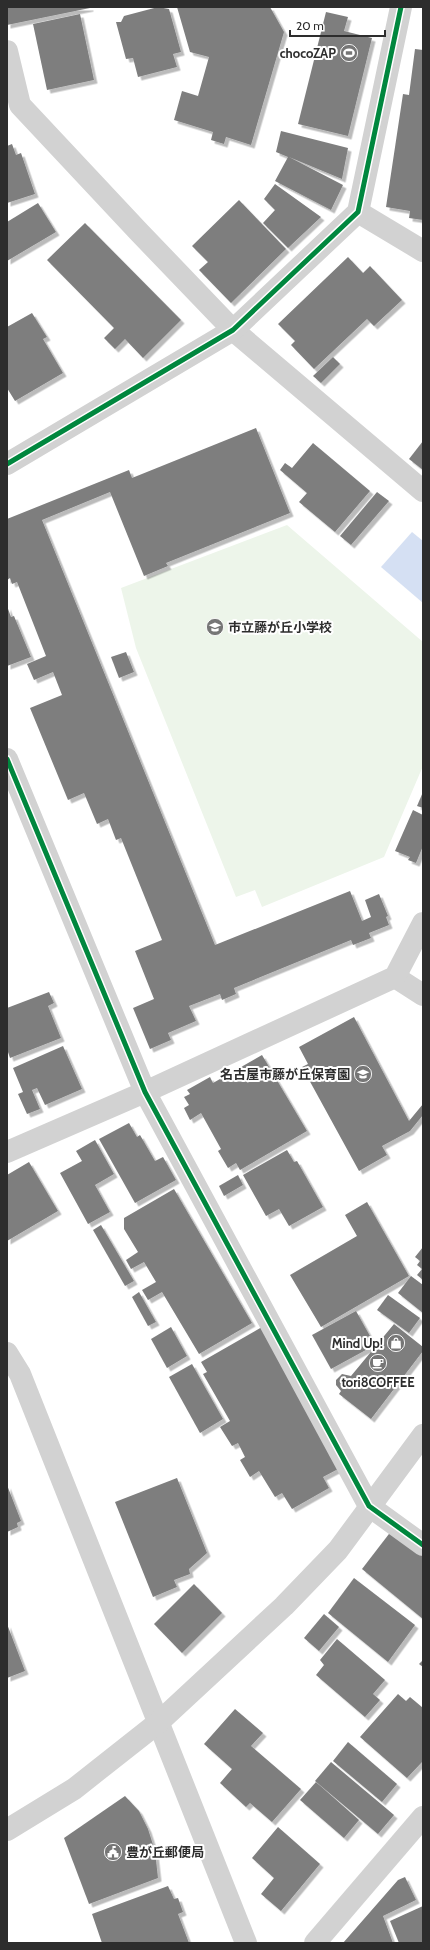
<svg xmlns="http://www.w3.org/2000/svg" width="430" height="1950" font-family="Cabin,'Noto Sans JP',sans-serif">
<defs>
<filter id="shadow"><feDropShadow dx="3.5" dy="3.5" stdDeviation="0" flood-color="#0004"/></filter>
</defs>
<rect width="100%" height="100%" fill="#fff"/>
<path fill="#edf5ea" d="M287 525 423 642V766L384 857 262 907 255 890 236 897 136 648 121 588Z"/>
<path fill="#d5e0f3" d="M412 532 423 541V603L381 567Z"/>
<g fill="#7e7e7e" filter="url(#shadow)">
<path d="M7 7H90V8L7 25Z"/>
<path d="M158 7 169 9 181 52 173 54 177 67 138 77 133 58 126 59 116 22H121L124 16Z"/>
<path d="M177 7H270L284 32 251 145 226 137 224 144 211 140 213 132 174 120 182 91 198 96 209 57 190 52Z"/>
<path d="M326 12 348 17 344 31 372 38 348 136 298 124Z"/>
<path d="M80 14 94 80 47 90 33 24Z"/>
<path d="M415 49 423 50V220L409 218 410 211 386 207 403 94 409 95Z"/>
<path d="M281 131 348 148 342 179 289 157 343 185 331 210 275 181 288 157 276 152Z"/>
<path d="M12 144 16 155 21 153 35 194 7 203V146Z"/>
<path d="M275 184 321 217 288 248 263 223 275 210 264 199Z"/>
<path d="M239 200 286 249 231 303 199 270 208 262 192 246Z"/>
<path d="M38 203 56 232 7 261V222Z"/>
<path d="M85 223 181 320 143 358 125 339 115 349 104 338 114 328 47 260Z"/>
<path d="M348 257 363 273 370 266 402 300 374 326 367 319 314 369 291 345 295 341 278 324Z"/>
<path d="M32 313 47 337 43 339 63 373 15 401 7 388V327Z"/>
<path d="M333 357 340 364 321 383 313 376Z"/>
<path d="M256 428 290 513 166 563 168 566 144 576 110 492 42 520 215 945 350 891 362 921 371 917 365 900 379 894 388 916 386 917 389 925 369 933 371 938 353 945 351 940 234 988 236 994 222 1000 220 994 189 1006 196 1021 168 1033 171 1040 150 1049 133 1008 154 999 135 951 162 940 121 838 116 840 108 819 97 824 84 793 68 800 30 708 62 695 53 672 34 680 27 664 46 656 17 582 12 584 10 578 7 580V519L129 470 132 478Z"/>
<path d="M423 441V470L409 459Z"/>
<path d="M313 443 370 491 335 532 299 502 307 493 280 470 285 463 292 468Z"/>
<path d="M377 492 389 501 351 545 340 536Z"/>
<path d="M7 606 11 617 14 616 31 657 7 666Z"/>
<path d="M126 652 134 672 119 678 111 657Z"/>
<path d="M423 792V808L417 806Z"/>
<path d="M413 810 423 815V846L416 863 408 860 410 857 395 851Z"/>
<path d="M49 992 54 1003 48 1006 61 1038 10 1058 7 1049V1008Z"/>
<path d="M354 1017 409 1121 423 1104V1115L410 1131 382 1146 387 1155 359 1171 302 1067 308 1064 299 1047Z"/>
<path d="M63 1046 82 1089 45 1105 37 1088 32 1090 40 1109 27 1114 18 1094 23 1092 13 1068Z"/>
<path d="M262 1055 307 1131 240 1170 236 1163 228 1168 218 1151 221 1149 201 1113 190 1120 184 1108 189 1105 184 1097 190 1094 187 1090 210 1077 213 1083Z"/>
<path d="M129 1123 137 1137 140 1135 155 1161 163 1157 176 1180 135 1203 99 1139Z"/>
<path d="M95 1140 114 1174 95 1185 110 1212 88 1224 60 1173 82 1161 76 1151Z"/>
<path d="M287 1150 294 1162 297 1161 323 1207 289 1226 279 1209 266 1216 243 1175Z"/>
<path d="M29 1162 58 1211 7 1241V1175Z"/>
<path d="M238 1175 243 1185 224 1196 219 1186Z"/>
<path d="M174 1189 252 1323 199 1354 162 1292 148 1300 142 1290 156 1282 144 1262 131 1269 126 1260 138 1252 124 1229V1218Z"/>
<path d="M367 1202 409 1276 321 1327 290 1275 357 1236 345 1215Z"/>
<path d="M101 1225 134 1281 125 1286 93 1230Z"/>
<path d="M423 1247V1280L417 1275 422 1269 417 1265 420 1261 415 1257Z"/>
<path d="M411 1276 423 1285V1313L398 1293Z"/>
<path d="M139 1292 156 1322 148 1326 132 1297Z"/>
<path d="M388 1295 420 1318 409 1333 377 1310Z"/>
<path d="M356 1311 375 1345 331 1369 312 1335Z"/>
<path d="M394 1324 423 1347V1351L371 1419 339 1394 341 1391 336 1385V1380L342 1374 351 1376Z"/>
<path d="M171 1327 187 1356 167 1368 151 1339Z"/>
<path d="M262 1327 340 1468 323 1477 329 1488 292 1509 282 1493 275 1497 259 1471 250 1477 240 1460 245 1457 238 1443 232 1446 220 1427 230 1421 203 1374 207 1372 201 1362Z"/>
<path d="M192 1364 223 1419 200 1433 169 1377Z"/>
<path d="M177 1478 207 1553 189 1569 190 1574 174 1580 177 1587 153 1597 115 1502Z"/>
<path d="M7 1485 21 1521 17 1523 18 1527 7 1532Z"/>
<path d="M392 1530 423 1555V1619L362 1569Z"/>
<path d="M354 1578 415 1625 388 1662 328 1613Z"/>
<path d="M194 1584 222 1613 182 1653 154 1624Z"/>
<path d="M324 1614 339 1627 319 1651 304 1638Z"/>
<path d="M7 1624 25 1671 7 1678Z"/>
<path d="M337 1639 385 1680 373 1694 380 1700 365 1717 316 1675 324 1665 320 1660Z"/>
<path d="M423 1660V1667L419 1664Z"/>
<path d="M398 1694 406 1701 410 1697 423 1708V1761L407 1778 360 1737Z"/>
<path d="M235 1709 263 1733 251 1746 301 1789 272 1822 250 1803 246 1807 220 1783 232 1769 204 1744Z"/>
<path d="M348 1742 397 1784 382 1802 333 1761Z"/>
<path d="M331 1762 394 1815 378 1834 315 1781Z"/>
<path d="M316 1782 359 1820 344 1838 300 1800Z"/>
<path d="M125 1796 139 1811 148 1829 155 1851 158 1878 89 1904 64 1838Z"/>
<path d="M278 1827 320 1864 281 1911 261 1894 274 1878 252 1858Z"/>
<path d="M405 1877 416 1900 383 1916 393 1943H343L398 1880Z"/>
<path d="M168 1886 174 1899 178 1898 183 1912 178 1914 189 1943H102L92 1914Z"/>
<path d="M423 1906V1943H399L390 1921Z"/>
</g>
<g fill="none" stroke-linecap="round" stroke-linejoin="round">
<g stroke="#d2d2d2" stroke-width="22">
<path d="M7 51 20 105 138 231 233 330 423 491"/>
<path d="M358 212 423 251"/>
<path d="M7 464 233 330 358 212 401 7"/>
<path d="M7 759 145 1092 369 1506 423 1545"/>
<path d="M395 977 423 995"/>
<path d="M7 1152 145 1092 395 977 423 923"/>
<path d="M7 1353 20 1374 246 1943"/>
<path d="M7 1830 74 1789 159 1722 284 1606 338 1550 423 1435"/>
<path d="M315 1943 423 1817"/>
</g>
<defs>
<g id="cycleway">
<path d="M7 464 233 330 358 212 401 7"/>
<path d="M7 759 145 1092 369 1506 423 1545"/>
</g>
</defs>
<use href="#cycleway" stroke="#fff" stroke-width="8"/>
<use href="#cycleway" stroke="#00873e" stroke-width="5"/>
</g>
<defs>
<symbol id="stadium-disc" viewBox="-11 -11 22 22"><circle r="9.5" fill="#767676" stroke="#fff"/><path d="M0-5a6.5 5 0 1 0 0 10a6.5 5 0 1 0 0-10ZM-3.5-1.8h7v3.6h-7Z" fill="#fff"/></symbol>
<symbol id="school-disc" viewBox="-11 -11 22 22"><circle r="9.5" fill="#767676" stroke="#fff"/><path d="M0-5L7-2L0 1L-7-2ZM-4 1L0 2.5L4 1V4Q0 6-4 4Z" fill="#fff"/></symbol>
<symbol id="shop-disc" viewBox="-11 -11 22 22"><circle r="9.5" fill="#767676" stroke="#fff"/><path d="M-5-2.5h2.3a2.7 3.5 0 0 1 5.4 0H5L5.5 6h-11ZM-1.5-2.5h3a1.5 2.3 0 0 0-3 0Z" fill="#fff"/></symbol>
<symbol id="cafe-disc" viewBox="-11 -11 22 22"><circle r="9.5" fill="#767676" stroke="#fff"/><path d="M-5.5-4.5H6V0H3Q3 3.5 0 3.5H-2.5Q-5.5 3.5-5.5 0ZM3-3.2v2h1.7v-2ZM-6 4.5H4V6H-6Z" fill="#fff"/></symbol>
<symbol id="civic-disc" viewBox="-11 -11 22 22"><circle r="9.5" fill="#767676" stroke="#fff"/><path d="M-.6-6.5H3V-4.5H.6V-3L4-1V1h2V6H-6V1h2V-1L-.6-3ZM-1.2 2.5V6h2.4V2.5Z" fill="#fff"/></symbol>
</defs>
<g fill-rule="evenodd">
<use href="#stadium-disc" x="339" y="43" width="20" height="20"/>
<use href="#school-disc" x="205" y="617" width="20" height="20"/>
<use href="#school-disc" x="353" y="1064" width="20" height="20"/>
<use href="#shop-disc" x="386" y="1333" width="20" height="20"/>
<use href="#cafe-disc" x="368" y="1353" width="20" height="20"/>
<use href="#civic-disc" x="103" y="1842" width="20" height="20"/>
</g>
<g text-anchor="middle" stroke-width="4" stroke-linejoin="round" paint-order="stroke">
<g font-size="13" font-weight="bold" fill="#2d2d2d" stroke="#fff" text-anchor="end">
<text x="336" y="58">chocoZAP</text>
<text x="228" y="632" text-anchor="start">市立藤が丘小学校</text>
<text x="350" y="1079">名古屋市藤が丘保育園</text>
<text x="383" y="1348">Mind Up!</text>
<text x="378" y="1387" text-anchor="middle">tori8COFFEE</text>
<text x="126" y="1857" text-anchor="start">豊が丘郵便局</text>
</g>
</g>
<rect width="430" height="1950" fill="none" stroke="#2d2d2d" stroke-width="16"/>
<path d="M290 30v6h95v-6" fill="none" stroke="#2d2d2d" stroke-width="2"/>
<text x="296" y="30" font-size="12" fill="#2d2d2d" stroke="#ffffff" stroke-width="3" paint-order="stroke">20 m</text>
</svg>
